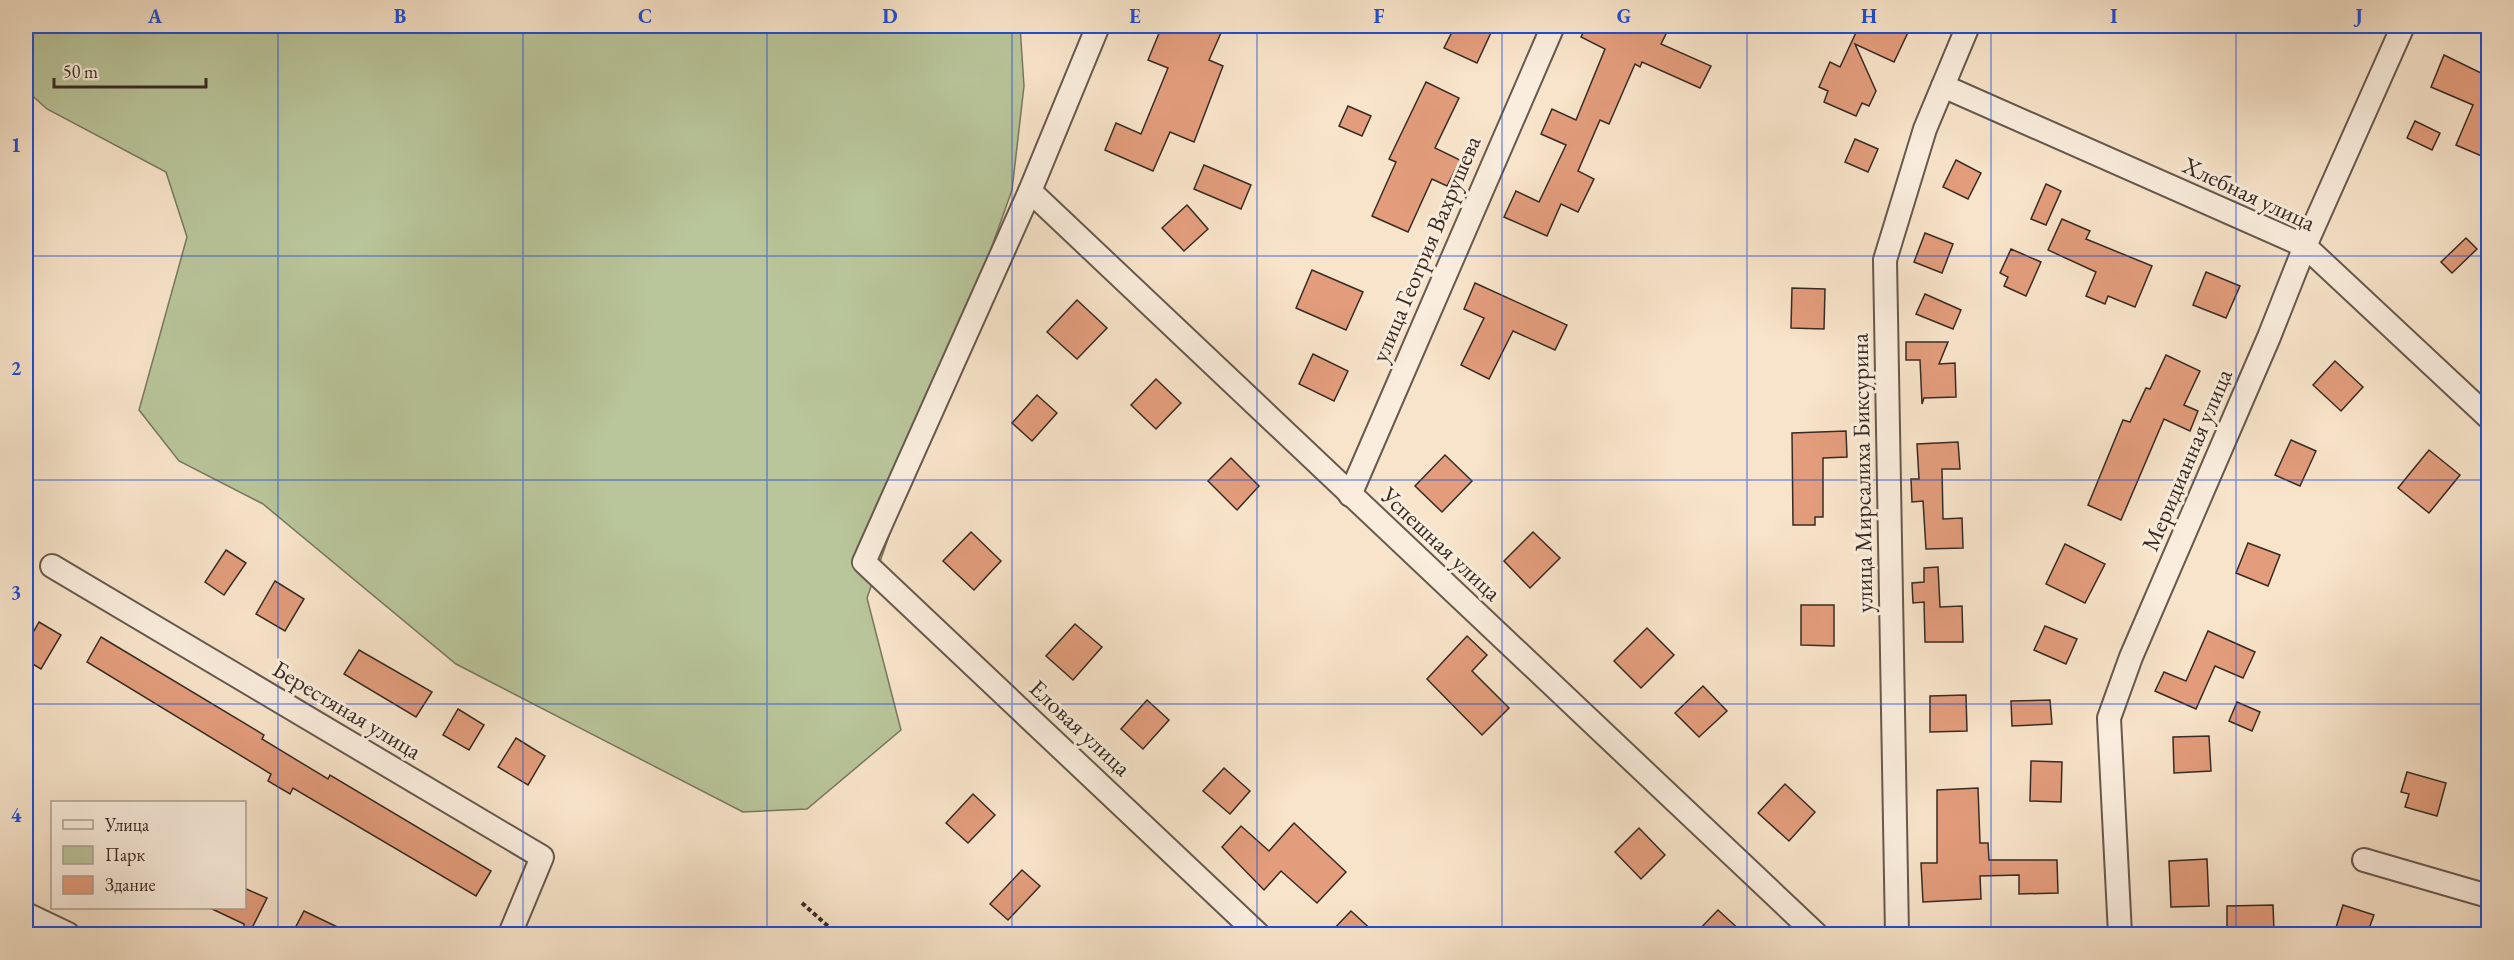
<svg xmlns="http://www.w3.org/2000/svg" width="2514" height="960" font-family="'EB Garamond',serif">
<rect width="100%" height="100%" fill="#f8e4ca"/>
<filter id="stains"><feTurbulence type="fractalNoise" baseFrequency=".00333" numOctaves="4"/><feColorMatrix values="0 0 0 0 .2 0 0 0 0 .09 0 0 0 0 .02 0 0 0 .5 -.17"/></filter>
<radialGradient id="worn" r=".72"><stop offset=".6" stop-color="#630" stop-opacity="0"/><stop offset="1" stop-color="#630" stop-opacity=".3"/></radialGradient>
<path fill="#b9c59a" stroke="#787860" stroke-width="1.5" d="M26 26H1020L1024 86 1012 190 867 598 901 730 807 809 743 812 456 664 263 504 179 461 139 410 187 237 166 172 47 109 26 90Z"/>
<g fill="#e39d7c" stroke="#382b25" stroke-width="1.5">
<path d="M1162 26H1224L1209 60 1223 66 1194 142 1170 132 1153 171 1105 150 1116 123 1141 134 1168 68 1148 60Z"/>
<path d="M1455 26H1494L1477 63 1444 48Z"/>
<path d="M1587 26H1670L1661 44 1711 66 1700 88 1642 62 1640 67 1635 64 1609 124 1600 120 1578 171 1594 179 1578 212 1561 204 1547 236 1504 217 1516 191 1539 202 1566 145 1541 134 1552 109 1576 120 1605 49 1581 37Z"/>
<path d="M1859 26H1911L1894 62 1855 44 1876 91 1869 106 1862 103 1856 116 1824 102 1828 91 1819 87 1830 62 1840 67Z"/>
<path d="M2444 55 2485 75 2488 67V147L2484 157 2456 145 2473 105 2431 87Z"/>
<path d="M1426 82 1459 98 1435 148 1460 160 1447 186 1432 179 1408 232 1372 216 1396 162 1389 159Z"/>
<path d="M1348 106 1371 116 1362 136 1339 126Z"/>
<path d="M2415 121 2440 133 2432 150 2407 138Z"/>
<path d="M1855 139 1878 149 1868 172 1845 162Z"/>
<path d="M1956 160 1981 173 1968 199 1943 187Z"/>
<path d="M1204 165 1251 185 1241 209 1194 189Z"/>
<path d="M2046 184 2061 191 2046 225 2031 219Z"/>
<path d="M1187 205 1208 229 1184 251 1162 228Z"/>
<path d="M2062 219 2090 231 2086 239 2152 266 2135 307 2108 296 2105 304 2086 296 2096 272 2048 250Z"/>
<path d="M1925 233 1953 244 1942 273 1914 262Z"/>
<path d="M2466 238 2477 249 2452 273 2441 262Z"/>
<path d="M2011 249 2041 262 2026 296 2004 286 2008 277 2000 273Z"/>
<path d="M1312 270 1363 292 1346 330 1296 308Z"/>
<path d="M2206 272 2240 286 2226 318 2193 305Z"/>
<path d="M1475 283 1567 325 1555 350 1513 331 1489 379 1461 365 1484 318 1464 309Z"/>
<path d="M1792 288 1825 289 1824 329 1791 328Z"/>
<path d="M1925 294 1961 310 1953 329 1916 314Z"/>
<path d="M1077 300 1107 328 1077 359 1047 332Z"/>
<path d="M1906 342H1948L1939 364 1955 363 1956 397 1924 398 1922 404 1920 360H1906Z"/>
<path d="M1313 354 1348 371 1334 401 1299 384Z"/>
<path d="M2166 355 2200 371 2184 405 2198 411 2190 431 2164 419 2121 520 2088 505 2123 420 2130 422 2146 388 2150 389Z"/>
<path d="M2335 361 2363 387 2341 411 2313 385Z"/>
<path d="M1156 379 1181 403 1156 429 1131 405Z"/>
<path d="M1037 395 1057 413 1032 441 1012 423Z"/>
<path d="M1846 431 1847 457 1823 458V517H1815V525H1793L1792 433Z"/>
<path d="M2291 440 2316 451 2300 486 2275 475Z"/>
<path d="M1958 442 1960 469H1942L1943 519 1962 518 1963 548 1926 549 1923 501 1912 502 1911 479H1919L1917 444Z"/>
<path d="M2429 450 2460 475 2429 513 2398 488Z"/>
<path d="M1445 455 1472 481 1442 512 1415 486Z"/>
<path d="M1231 458 1259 486 1237 510 1208 481Z"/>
<path d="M971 532 1001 561 974 590 943 561Z"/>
<path d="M1533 532 1560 558 1530 588 1504 561Z"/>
<path d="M2248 543 2280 555 2268 586 2236 573Z"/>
<path d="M2065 544 2105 564 2085 603 2046 584Z"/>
<path d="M226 550 246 563 224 595 205 582Z"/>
<path d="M1938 567 1940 607 1962 606 1963 642H1925L1924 602 1913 603 1912 583 1924 582V568Z"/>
<path d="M275 581 304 599 285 631 256 614Z"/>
<path d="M1801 605H1834V646L1801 645Z"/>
<path d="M39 622 61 635 41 669 26 660V645Z"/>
<path d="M1075 624 1102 647 1073 680 1046 656Z"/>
<path d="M2045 626 2077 639 2066 664 2034 650Z"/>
<path d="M1647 628 1674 655 1641 688 1614 661Z"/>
<path d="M2208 631 2255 652 2243 678 2215 666 2196 709 2155 691 2164 672 2186 681Z"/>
<path d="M1467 636 1487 655 1472 671 1509 708 1482 735 1427 679Z"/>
<path d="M101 637 264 735 262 739 328 779 330 775 491 871 476 896 293 788 290 794 268 781 271 774 87 662Z"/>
<path d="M359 650 432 692 416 717 344 674Z"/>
<path d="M1703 686 1727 711 1699 737 1675 713Z"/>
<path d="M1966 695 1967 731 1930 732V696Z"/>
<path d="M1147 700 1169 720 1143 749 1121 729Z"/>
<path d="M2050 700 2052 724 2012 726 2011 701Z"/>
<path d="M2237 702 2260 712 2252 731 2229 721Z"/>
<path d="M458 709 484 725 469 750 443 735Z"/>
<path d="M2209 736 2211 771 2174 773 2173 737Z"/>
<path d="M516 738 545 756 528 785 498 767Z"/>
<path d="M2031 761 2062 762 2061 802 2030 801Z"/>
<path d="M1224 768 1250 791 1230 814 1203 791Z"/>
<path d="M2407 772 2446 783 2437 816 2405 807 2409 794 2401 792Z"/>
<path d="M1785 784 1815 812 1789 841 1758 813Z"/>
<path d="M1978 788 1980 843H1988L1989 860H2057L2058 893 2019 894V875L1980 876 1981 899 1923 902 1921 863H1937V790Z"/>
<path d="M973 794 995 815 968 843 946 823Z"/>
<path d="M1294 823 1346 872 1317 903 1281 871 1264 890 1222 847 1241 826 1269 851Z"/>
<path d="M1639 828 1665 855 1641 879 1615 852Z"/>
<path d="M2207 859 2209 906 2171 907 2169 861Z"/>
<path d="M1022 870 1040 886 1008 920 990 904Z"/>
<path d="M244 888 267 898 249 934H244V924L210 908H244Z"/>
<path d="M2273 905 2274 931 2227 932V906Z"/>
<path d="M2343 905 2374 915 2367 934H2334Z"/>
<path d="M1718 910 1744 934H1695Z"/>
<path d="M304 911 352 934H292Z"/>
<path d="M1351 911 1376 934H1329Z"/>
</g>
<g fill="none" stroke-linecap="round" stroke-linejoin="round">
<defs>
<g id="street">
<path d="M1098 26 1030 191 864 562 1258 934"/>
<path d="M1943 86 2305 246 2488 417"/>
<path d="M1030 191 1816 934"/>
<path d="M1350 495 1553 26"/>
<path d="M52 566 542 857 510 934"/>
<path d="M2364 860 2488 896"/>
<path d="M26 914 68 934"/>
<path d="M1897 934 1885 260 1925 129 1968 26"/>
<path d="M2120 934 2109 718 2131 657 2269 337 2305 246 2403 26"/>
</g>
</defs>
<use href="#street" stroke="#68594e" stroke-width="26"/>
<path stroke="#382b25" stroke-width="4" stroke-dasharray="4.5 3" stroke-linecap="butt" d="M802 903 837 934"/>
<use href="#street" stroke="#faeddd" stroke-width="22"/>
</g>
<path fill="none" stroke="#1d4ed8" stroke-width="1.5" stroke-opacity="0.55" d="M278 26V934M523 26V934M767 26V934M1012 26V934M1257 26V934M1502 26V934M1747 26V934M1991 26V934M2236 26V934M26 256H2488M26 480H2488M26 704H2488"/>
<g text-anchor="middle" stroke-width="6" stroke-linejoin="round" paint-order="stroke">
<g font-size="24" fill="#382b25" stroke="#faeddd">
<text transform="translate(2249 194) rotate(25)" y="8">Хлебная улица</text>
<text transform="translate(1426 249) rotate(-67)" y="8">улица Геогрия Вахрушева</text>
<text transform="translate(2187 460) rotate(-67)" y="8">Меридианная улица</text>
<text transform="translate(1862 473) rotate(-91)" y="8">улица Мирсалиха Биксурина</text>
<text transform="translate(1441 544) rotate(43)" y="8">Успешная улица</text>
<text transform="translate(347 710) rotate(31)" y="8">Берестяная улица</text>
<text transform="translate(1080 728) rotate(43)" y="8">Еловая улица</text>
</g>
</g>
<rect width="2514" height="960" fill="none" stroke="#f8e4ca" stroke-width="66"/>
<rect x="51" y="801" width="195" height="108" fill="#faeddd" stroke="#ac9f93" stroke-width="1.5"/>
<rect x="63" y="820" width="30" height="9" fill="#faeddd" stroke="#ac9f93" stroke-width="1.5"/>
<text x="105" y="831" font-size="18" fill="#382b25">Улица</text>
<rect x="63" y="846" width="30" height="18" fill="#b9c59a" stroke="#ac9f93" stroke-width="1.5"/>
<text x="105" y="861" font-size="18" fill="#382b25">Парк</text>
<rect x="63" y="876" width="30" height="18" fill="#e39d7c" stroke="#ac9f93" stroke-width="1.5"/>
<text x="105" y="891" font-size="18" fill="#382b25">Здание</text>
<path d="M54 78v9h152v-9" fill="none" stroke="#382b25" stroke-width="3"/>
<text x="63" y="78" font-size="18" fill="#382b25" stroke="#faeddd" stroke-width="4.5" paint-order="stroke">50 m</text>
<rect x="33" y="33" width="2448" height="894" fill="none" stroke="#1d4ed8" stroke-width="2"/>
<g font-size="20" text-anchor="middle" font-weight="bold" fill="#1d4ed8">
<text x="155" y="23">A</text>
<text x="400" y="23">B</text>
<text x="645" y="23">C</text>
<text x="890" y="23">D</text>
<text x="1135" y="23">E</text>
<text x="1379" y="23">F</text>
<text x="1624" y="23">G</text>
<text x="1869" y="23">H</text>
<text x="2114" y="23">I</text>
<text x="2359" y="23">J</text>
<text x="16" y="152">1</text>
<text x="16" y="375">2</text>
<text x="16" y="599">3</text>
<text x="16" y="822">4</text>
</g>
<rect width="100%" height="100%" filter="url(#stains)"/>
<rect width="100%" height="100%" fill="url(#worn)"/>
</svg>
